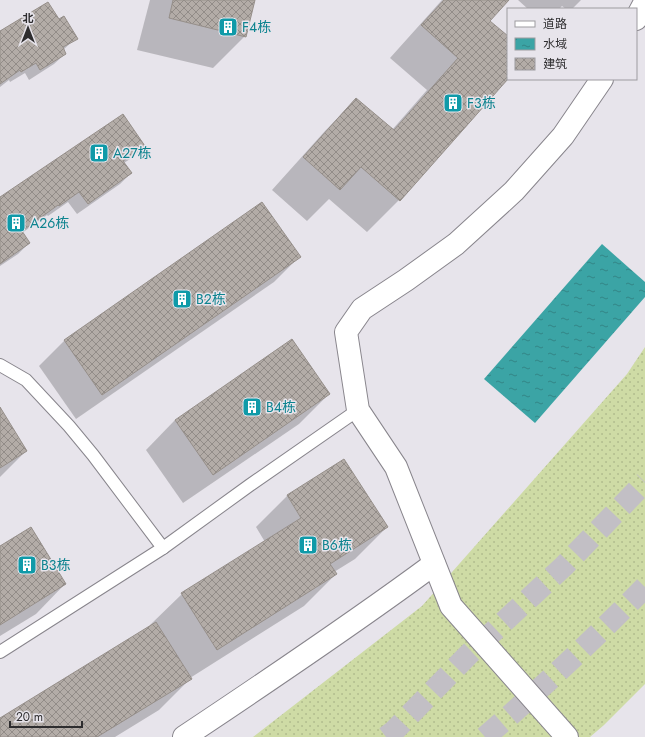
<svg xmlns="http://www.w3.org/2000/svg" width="645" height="737" font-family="Jost,'Noto Sans SC',sans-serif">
<defs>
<pattern id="grass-dots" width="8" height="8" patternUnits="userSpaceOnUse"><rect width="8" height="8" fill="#cedba5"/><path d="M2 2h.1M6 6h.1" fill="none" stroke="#b1bc8e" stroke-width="1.8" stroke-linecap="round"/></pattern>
<pattern id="water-ripples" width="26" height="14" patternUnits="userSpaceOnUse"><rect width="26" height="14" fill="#3ba4a5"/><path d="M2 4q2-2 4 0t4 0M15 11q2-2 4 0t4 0" fill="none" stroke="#328687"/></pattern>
<pattern id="building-cross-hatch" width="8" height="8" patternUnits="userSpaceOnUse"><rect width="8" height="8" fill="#b3aca7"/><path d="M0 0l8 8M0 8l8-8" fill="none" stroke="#928c88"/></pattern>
</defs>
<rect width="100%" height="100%" fill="#e7e4eb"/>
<path fill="url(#grass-dots)" d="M645 347V684L604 725 590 737H253L422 606 627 374Z"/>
<path fill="url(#water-ripples)" d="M602 244 645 282V297L535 423 484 379Z"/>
<g fill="#0003">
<path d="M150 0H254L245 36 213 68 137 50Z"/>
<path d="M442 0H508L489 21 508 38V77L399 200 367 232 329 199 307 221 272 190 325 131 356 99 392 130 427 90 390 58Z"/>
<path d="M518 0H581L572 9H566L562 6 559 9H528Z"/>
<path d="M59 21 76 38 63 50 65 54 54 64 29 80 25 73 10 82 9 80 0 87V33Z"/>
<path d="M144 146 133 157 124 163 131 173 120 184 77 214 68 202 48 216 47 215 22 233 29 243 18 254 0 266V199Z"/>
<path d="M262 204 299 257 274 282 76 419 39 366 64 341Z"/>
<path d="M329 394 299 424 183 503 146 450 175 420Z"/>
<path d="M0 409 26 451 0 477Z"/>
<path d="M344 460 387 527 355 559 334 572 336 574 304 606 190 678H191L159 710 115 737H0V719L151 627 150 625 182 594 265 542 256 527 287 496Z"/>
<path d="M0 548 65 584 36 614 0 636Z"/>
</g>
<g fill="url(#building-cross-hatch)" stroke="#968f8a">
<path d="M173 0H255L246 37 169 18Z"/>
<path d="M444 0H509L490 21 508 36V79L400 201 361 167 340 190 303 157 356 98 394 130 458 58 421 25Z"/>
<path d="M48 2 59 19 64 16 78 39 63 47 66 54 40 70 36 63 21 72 20 70 0 84V31Z"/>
<path d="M123 114 145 146 123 161 132 173 88 204 79 192 59 206 58 205 22 231 30 243 0 264V197Z"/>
<path d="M262 202 301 257 102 395 64 340Z"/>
<path d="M292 339 330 394 213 475 175 420Z"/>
<path d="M0 407 27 451 0 468Z"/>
<path d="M344 459 388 527 330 564 337 574 217 650 181 593 301 518 287 495Z"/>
<path d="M31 527 66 584 0 625V546Z"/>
<path d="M156 622 192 679 97 737H0V718Z"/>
</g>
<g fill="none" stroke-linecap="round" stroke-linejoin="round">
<g stroke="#c2bfc5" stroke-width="22" stroke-dasharray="22 11" stroke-linecap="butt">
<path d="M386 737 394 731 468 655 564 566 645 482"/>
<path d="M485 737C540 690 594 639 645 587"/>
</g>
<defs>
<g id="service">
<path d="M0 365 26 380 69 426 93 455 163 548"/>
<path d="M0 652 163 548 250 485 358 410"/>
</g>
<g id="minor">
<path d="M636 19 645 2"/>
<path d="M184 737C268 681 353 624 434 564"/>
<path d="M567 737 451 606 396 467 358 410 346 332 362 309 406 280 456 244 514 191 563 136 602 79"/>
</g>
</defs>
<use href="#service" stroke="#88858c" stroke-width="14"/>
<use href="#minor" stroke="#88858c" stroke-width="24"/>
<use href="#service" stroke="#fff" stroke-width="12"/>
<use href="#minor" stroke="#fff" stroke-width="22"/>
</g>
<defs>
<symbol id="building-square" viewBox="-11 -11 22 22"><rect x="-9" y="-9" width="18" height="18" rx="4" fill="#0f9aa8" stroke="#e7e4eb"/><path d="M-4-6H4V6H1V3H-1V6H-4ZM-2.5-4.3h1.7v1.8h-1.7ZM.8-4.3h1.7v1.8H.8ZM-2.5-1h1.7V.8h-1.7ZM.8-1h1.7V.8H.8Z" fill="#fff"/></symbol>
</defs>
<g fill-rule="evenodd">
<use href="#building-square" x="217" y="16" width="22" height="22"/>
<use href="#building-square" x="442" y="92" width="22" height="22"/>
<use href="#building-square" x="88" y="142" width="22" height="22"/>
<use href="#building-square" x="5" y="212" width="22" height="22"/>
<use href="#building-square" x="171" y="288" width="22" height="22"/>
<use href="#building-square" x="241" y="396" width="22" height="22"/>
<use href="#building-square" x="297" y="534" width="22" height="22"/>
<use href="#building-square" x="16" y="554" width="22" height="22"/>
</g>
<g text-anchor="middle" stroke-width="3" stroke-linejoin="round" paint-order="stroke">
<g font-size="14" fill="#0d838f" stroke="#e7e4eb" text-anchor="start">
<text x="242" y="32">F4栋</text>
<text x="467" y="108">F3栋</text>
<text x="113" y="158">A27栋</text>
<text x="30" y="228">A26栋</text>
<text x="196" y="304">B2栋</text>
<text x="266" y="412">B4栋</text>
<text x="322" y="550">B6栋</text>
<text x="41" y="570">B3栋</text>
</g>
</g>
<rect x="507" y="8" width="130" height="72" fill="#e7e4eb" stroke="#9d9ba0"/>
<rect x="515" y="21" width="20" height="6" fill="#ffffff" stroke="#9d9ba0"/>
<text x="543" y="28" font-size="12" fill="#2e2d2f">道路</text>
<rect x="515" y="38" width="20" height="12" fill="url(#water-ripples)" stroke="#9d9ba0"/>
<text x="543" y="48" font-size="12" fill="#2e2d2f">水域</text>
<rect x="515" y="58" width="20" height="12" fill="url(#building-cross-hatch)" stroke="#9d9ba0"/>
<text x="543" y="68" font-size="12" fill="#2e2d2f">建筑</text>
<g transform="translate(28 28)" stroke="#e7e4eb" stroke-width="3" paint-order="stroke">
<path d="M0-3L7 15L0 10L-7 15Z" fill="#2e2d2f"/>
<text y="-6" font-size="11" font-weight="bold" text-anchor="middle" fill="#2e2d2f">北</text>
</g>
<path d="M10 721v6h72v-6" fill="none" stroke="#2e2d2f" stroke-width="2"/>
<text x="16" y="721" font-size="12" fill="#2e2d2f" stroke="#e7e4eb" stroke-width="3" paint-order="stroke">20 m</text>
</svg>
